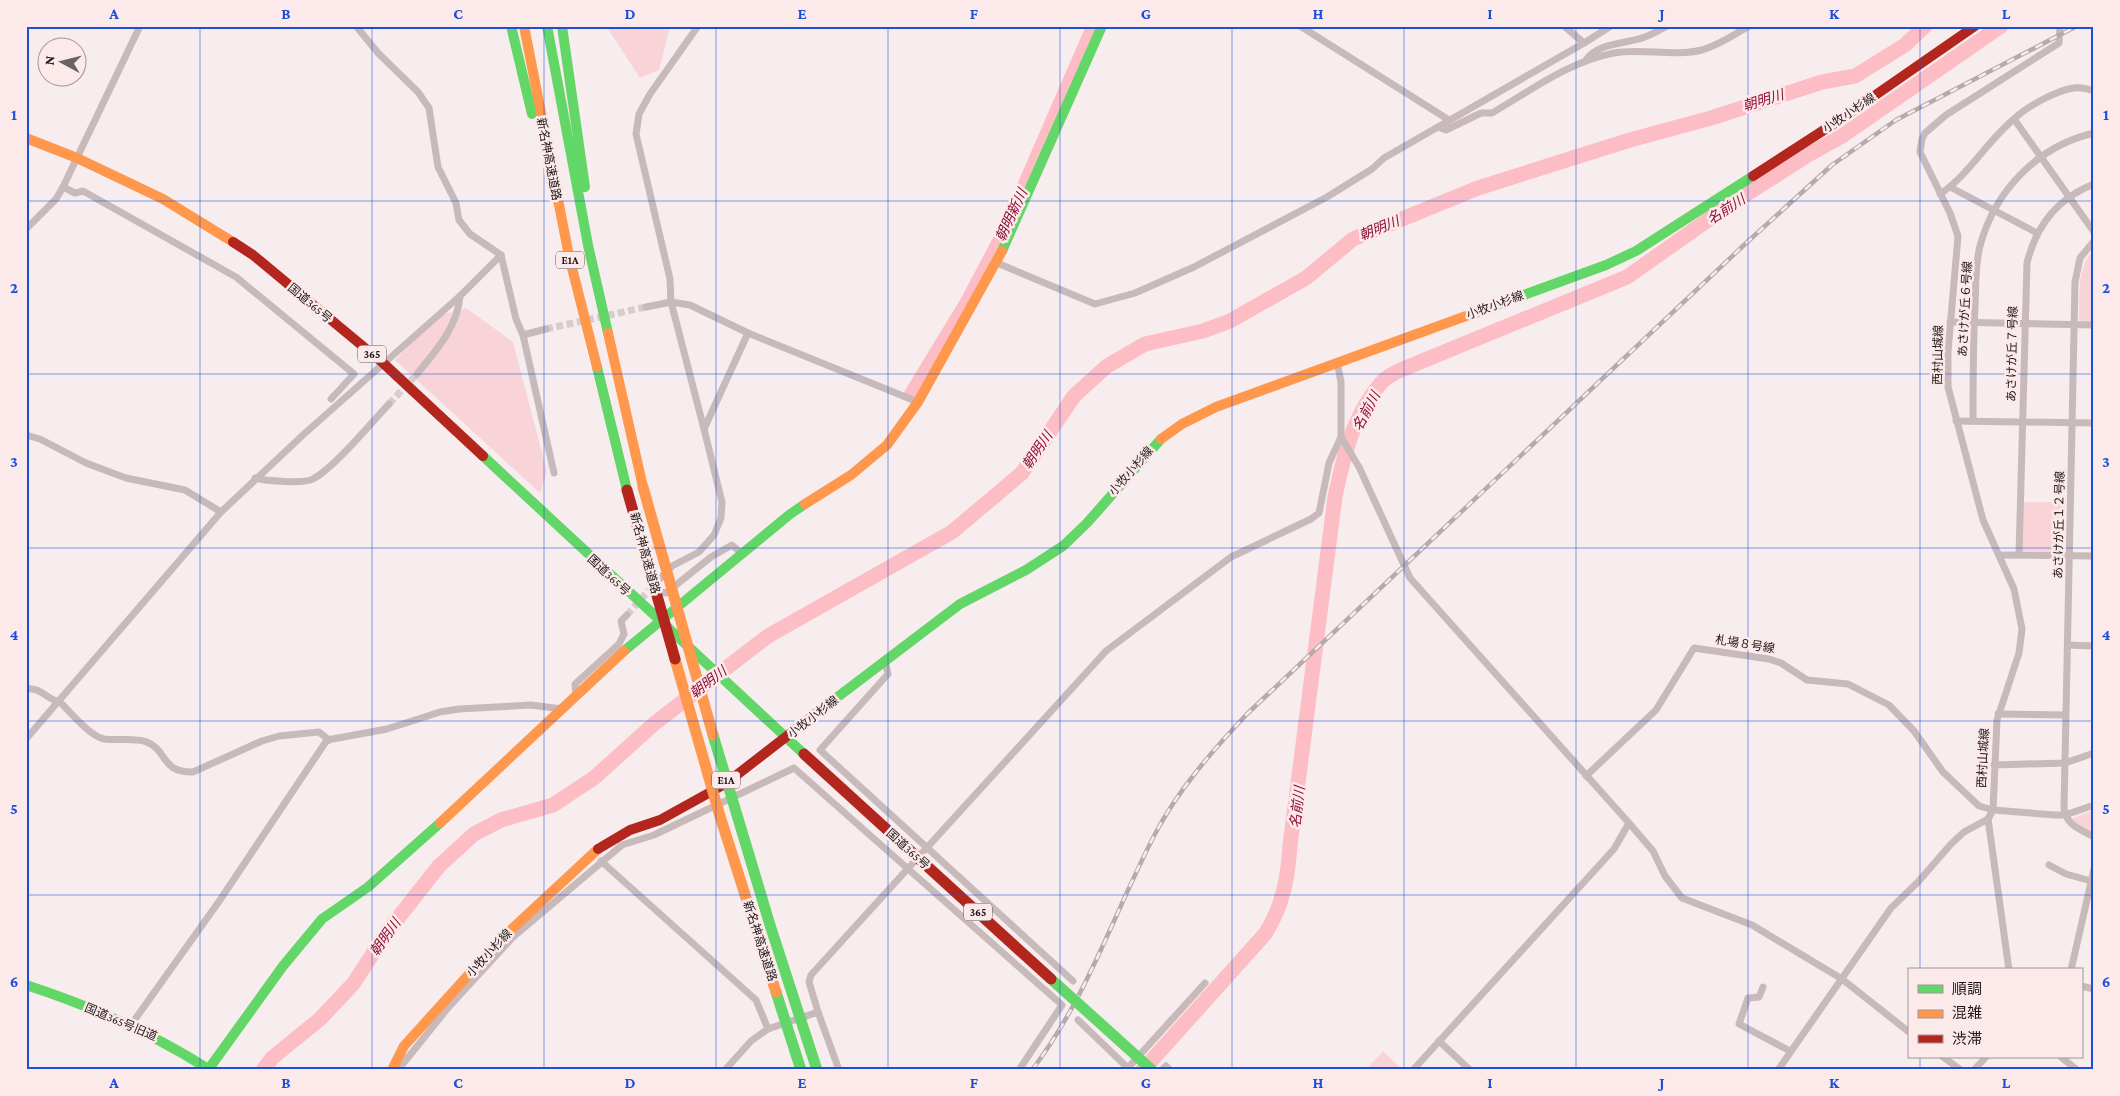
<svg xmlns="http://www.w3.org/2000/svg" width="2120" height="1096" font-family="'Crimson Pro','Noto Sans JP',serif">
<rect width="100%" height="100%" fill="#f8edee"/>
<g fill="#f8d4d8">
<path d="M606 26H670L659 70 640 78Z"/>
<path d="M2094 249V323H2081L2079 320C2080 295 2076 268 2094 249Z"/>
<path d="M466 308 513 342 547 472 540 493 395 360 438 316Z"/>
<path d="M2023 502H2065L2064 549 2062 552 2024 551 2021 549Z"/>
<path d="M2094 810V834L2072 821 2071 819Z"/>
<path d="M1383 1051 1403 1070H1366Z"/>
</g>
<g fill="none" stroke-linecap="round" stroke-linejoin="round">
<g stroke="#fdbdc5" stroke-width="15">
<path d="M911 395 967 303 1005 231 1094 26"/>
<path d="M263 1070 272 1058 320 1019 353 984 387 932 439 866 474 834 501 820 553 805 594 778 655 723 768 636 952 532 1022 473 1074 396 1107 366 1145 344 1203 331 1230 321 1306 278 1353 239 1478 188 1630 140 1711 118 1822 82 1855 76 1905 45 1925 26"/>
<path d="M1143 1070 1265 934C1283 906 1288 877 1290 845L1335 497C1343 458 1354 412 1383 381 1388 376 1396 372 1403 369L1627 277 1725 208 1808 155 1842 136 2001 26"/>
</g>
<g stroke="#d7cdce" stroke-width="7" stroke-dasharray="7 3.5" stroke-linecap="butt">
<path d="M546 329 646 307"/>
<path d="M389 404 417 374"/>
<path d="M627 615 650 589"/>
</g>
<g stroke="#c8b9ba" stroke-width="7">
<path d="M356 26 378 53 418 92 429 108 438 167 456 203 459 220 470 234 501 255 516 319 523 335 554 473"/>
<path d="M698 26 650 94 639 114 636 134 670 279 671 302 704 429"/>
<path d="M1300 26 1449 120"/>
<path d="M1564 26 1584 43 1611 26"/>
<path d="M1586 60C1598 42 1627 44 1645 37 1653 34 1660 30 1667 26"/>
<path d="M2014 119C2026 107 2057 90 2074 88 2081 87 2088 89 2094 91"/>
<path d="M1438 127 1446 130 1481 113H1492C1530 91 1570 61 1614 53 1643 48 1674 57 1702 50 1719 45 1734 35 1749 26"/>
<path d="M63 187 75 193 83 191 236 277 354 374 331 399"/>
<path d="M1950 187 2037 233"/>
<path d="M1940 194C1969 175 1987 141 2014 119L2094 232"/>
<path d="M26 229 56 199 63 187 140 26"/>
<path d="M2094 241 2080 258 2075 282 2064 808C2066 826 2081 829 2094 837"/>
<path d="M997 263 1095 304 1135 293 1194 267 1327 197 1372 169 1384 158 1584 43"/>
<path d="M646 307 671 302 690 305 748 333 918 402"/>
<path d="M1950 322 2094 325"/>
<path d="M523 335 546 329"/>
<path d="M1337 362 1341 382V437L1359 467 1410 578 1629 823 1653 851 1665 876 1682 898 1752 925 1842 979 1909 1032"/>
<path d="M417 374C437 349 457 328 460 296"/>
<path d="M1956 421 2094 423"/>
<path d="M1973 421C1973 383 1973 345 1975 306 1976 286 1975 265 1980 246 1995 190 2038 146 2094 133"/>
<path d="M26 435 40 439 86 463 126 478 185 490 221 512"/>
<path d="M255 478C266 481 304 484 313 479 335 467 370 424 389 404"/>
<path d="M1999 555 2094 556"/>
<path d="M2019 555 2027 263C2036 226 2058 198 2094 184"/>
<path d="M654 585 672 566 699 552 714 535 721 518 722 502 704 429 748 333"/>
<path d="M655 590 666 593 711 557 732 545 741 553"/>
<path d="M2068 645 2094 646"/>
<path d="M885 661 888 674 820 750 1073 981"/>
<path d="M26 689C41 687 47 700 60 702 70 712 90 736 104 739 118 741 133 737 147 742 169 752 160 772 193 772L262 741 279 736 319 732 329 740"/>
<path d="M576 696 575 684 619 644 624 634 621 621 627 615"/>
<path d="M1998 714 2065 715"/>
<path d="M26 739 221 512 304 434 460 296 501 255"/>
<path d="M1994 765 2065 763 2094 753"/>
<path d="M1586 776 1656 710 1694 648 1769 659 1781 663 1807 680 1848 684 1889 705 1914 731 1943 772 1979 806 1993 810 2055 815H2065L2094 805"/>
<path d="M601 861 756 1000 768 1029"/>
<path d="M2049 865 2066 874 2091 881"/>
<path d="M2009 970 1988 819 1993 810 1997 720 2019 653 2022 629 2014 589 1983 520 1948 387V352L1958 236 1950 213 1920 152 1922 139 1925 133 1946 115 2059 43 2060 26"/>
<path d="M2071 970 2094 869"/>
<path d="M2081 986 2094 989"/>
<path d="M1763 987 1759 997 1748 998 1739 1024 1790 1051"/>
<path d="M818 1012 809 982 811 975 1106 651 1231 557 1311 519 1319 513 1329 463 1341 437"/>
<path d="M1078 1020 1130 1070"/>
<path d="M131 1025 220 900 327 740 387 729 440 712 459 709 531 705 562 709"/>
<path d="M1439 1041 1470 1070"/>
<path d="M1943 1057 1961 1070"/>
<path d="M2061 1057 2077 1070"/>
<path d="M398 1070 447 1009 513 937 622 845 654 835 794 768 1062 1005 1019 1070"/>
<path d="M725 1070 751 1041 768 1029 818 1012 839 1070"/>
<path d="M1126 1070 1205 983"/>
<path d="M1162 1070 1166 1066 1170 1070"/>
<path d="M1413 1070 1614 849 1629 823"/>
<path d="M1778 1070 1891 908 1918 882 1951 844 1964 832 1988 819"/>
<path d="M1974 1070 1986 1057"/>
</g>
<g stroke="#63d668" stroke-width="10">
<path d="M511 26 532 114"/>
<path d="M547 26 588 245 608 333"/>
<path d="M562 26 585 187"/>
<path d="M1002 251 1102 26"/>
<path d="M1488 308 1606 265 1636 251 1753 176"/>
<path d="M597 367 627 490"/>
<path d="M483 456 804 754"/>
<path d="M624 651 789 515 805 504"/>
<path d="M831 702 960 604 1026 570 1063 546 1087 523 1161 439"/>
<path d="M26 985C91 1006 152 1033 210 1070"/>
<path d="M208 1070 283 966 322 919 368 887 440 823"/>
</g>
<g stroke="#ff974d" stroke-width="10">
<path d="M524 26 569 256 597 367"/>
<path d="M26 138 77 158 163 199 233 242"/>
<path d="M608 333 643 487"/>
<path d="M1161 439 1182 424 1216 407 1488 308"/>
<path d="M805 504 851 475 887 445 918 402 1002 251"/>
<path d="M440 823 624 651"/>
<path d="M392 1070 404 1046 499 941 598 849"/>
</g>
<g stroke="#b3261e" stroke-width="10">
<path d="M1753 176 1838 121 1975 26"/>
<path d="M233 242 253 255 383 363 483 456"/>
<path d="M598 849 630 830 660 820 725 784 831 702"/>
</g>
<defs>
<path id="rail" d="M1032 1070C1088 996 1113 915 1155 834 1178 790 1213 750 1247 714L1743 246 1832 165 1896 120 2077 26"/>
</defs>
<use href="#rail" stroke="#b6aaab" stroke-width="4.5"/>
<use href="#rail" stroke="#fce9ea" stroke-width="2.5" stroke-dasharray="8" stroke-linecap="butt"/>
<g stroke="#63d668" stroke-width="11">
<path d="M713 735 770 925 817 1070"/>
<path d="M1051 979 1152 1070"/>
<path d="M776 992 801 1070"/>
</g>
<g stroke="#ff974d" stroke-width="11">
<path d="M643 487 713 735"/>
<path d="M675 659 719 813 776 992"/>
</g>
<g stroke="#b3261e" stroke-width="11">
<path d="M627 490 675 659"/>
<path d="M804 754 1051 979"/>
</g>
</g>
<path fill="none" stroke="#1d4ed8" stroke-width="1" stroke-opacity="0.55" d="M200 26V1070M372 26V1070M544 26V1070M716 26V1070M888 26V1070M1060 26V1070M1232 26V1070M1404 26V1070M1576 26V1070M1748 26V1070M1920 26V970M26 201H2094M26 374H2094M26 548H2094M26 721H2094M26 895H2094M1920 1057V1070"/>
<g text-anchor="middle" stroke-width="5" stroke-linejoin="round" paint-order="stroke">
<g fill="#fce9ea" stroke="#605657" stroke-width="1">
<rect x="556" y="251.5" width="28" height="17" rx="4"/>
<rect x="358" y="345.5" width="28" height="17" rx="4"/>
<rect x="712" y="771.5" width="28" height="17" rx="4"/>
<rect x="964" y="903.5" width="28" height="17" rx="4"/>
</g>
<g font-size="11" font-weight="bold" fill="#1d1718">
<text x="570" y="264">E1A</text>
<text x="372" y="358">365</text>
<text x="726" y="784">E1A</text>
<text x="978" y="916">365</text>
</g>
<g font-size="12" fill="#1d1718" stroke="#fce9ea">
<text transform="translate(1849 113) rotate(-34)" y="4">小牧小杉線</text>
<text transform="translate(549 159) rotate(79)" y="4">新名神高速道路</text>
<text transform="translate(310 303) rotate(40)" y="4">国道365号</text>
<text transform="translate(1495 305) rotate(-20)" y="4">小牧小杉線</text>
<text transform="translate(1965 309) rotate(-87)" y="4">あさけが丘６号線</text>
<text transform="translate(2012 354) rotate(-89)" y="4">あさけが丘７号線</text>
<text transform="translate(1938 355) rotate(-89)" y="4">西村山城線</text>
<text transform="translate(1131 471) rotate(-49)" y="4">小牧小杉線</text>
<text transform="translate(2059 525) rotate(-89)" y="4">あさけが丘１２号線</text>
<text transform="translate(645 553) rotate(75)" y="4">新名神高速道路</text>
<text transform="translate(609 575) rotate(43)" y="4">国道365号</text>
<text transform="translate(1745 644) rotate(9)" y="4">札場８号線</text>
<text transform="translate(813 717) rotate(-38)" y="4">小牧小杉線</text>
<text transform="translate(1983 758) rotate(-87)" y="4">西村山城線</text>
<text transform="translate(908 849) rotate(42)" y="4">国道365号</text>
<text transform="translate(760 941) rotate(72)" y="4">新名神高速道路</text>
<text transform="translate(489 953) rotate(-47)" y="4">小牧小杉線</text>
<text transform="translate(121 1022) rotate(23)" y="4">国道365号旧道</text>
</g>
<g font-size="14" font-style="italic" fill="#8f0f36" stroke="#fce9ea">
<text transform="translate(1763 100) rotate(-17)" y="5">朝明川</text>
<text transform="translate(1726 209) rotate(-33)" y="5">名前川</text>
<text transform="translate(1011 215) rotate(-65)" y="5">朝明新川</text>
<text transform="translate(1379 228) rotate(-22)" y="5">朝明川</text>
<text transform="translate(1366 411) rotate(-62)" y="5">名前川</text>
<text transform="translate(1037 450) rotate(-56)" y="5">朝明川</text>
<text transform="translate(708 682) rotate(-38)" y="5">朝明川</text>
<text transform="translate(1297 807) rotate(-83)" y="5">名前川</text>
<text transform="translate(385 937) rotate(-55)" y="5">朝明川</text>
</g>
</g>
<rect width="2120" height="1096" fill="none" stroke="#fce9ea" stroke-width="55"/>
<rect x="1908" y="968" width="175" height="90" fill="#fce9ea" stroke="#a39596"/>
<rect x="1918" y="985" width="25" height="8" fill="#63d668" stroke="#a39596"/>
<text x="1952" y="994" font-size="15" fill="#1d1718">順調</text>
<rect x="1918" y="1010" width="25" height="8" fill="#ff974d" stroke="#a39596"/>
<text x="1952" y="1018" font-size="15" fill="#1d1718">混雑</text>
<rect x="1918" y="1035" width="25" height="8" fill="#b3261e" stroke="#a39596"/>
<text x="1952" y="1044" font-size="15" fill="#1d1718">渋滞</text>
<g transform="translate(62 62) rotate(277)"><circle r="24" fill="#fce9ea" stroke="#a39596"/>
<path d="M0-4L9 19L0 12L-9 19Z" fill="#6a6263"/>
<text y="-8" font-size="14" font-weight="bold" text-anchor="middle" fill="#1d1718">N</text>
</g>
<rect x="28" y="28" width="2064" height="1040" fill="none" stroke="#1d4ed8" stroke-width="2"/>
<g font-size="16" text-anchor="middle" font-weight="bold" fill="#1d4ed8">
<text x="114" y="19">A</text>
<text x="286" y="19">B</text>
<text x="458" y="19">C</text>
<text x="630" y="19">D</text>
<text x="802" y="19">E</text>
<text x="974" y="19">F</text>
<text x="1146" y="19">G</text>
<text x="1318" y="19">H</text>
<text x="1490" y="19">I</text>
<text x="1662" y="19">J</text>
<text x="1834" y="19">K</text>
<text x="2006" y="19">L</text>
<text x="14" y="120">1</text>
<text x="2106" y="120">1</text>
<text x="14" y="293">2</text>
<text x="2106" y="293">2</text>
<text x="14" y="467">3</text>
<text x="2106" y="467">3</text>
<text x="14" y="640">4</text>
<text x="2106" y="640">4</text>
<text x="14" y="814">5</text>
<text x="2106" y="814">5</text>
<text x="14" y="987">6</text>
<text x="2106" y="987">6</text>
<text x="114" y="1088">A</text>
<text x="286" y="1088">B</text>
<text x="458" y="1088">C</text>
<text x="630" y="1088">D</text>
<text x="802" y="1088">E</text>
<text x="974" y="1088">F</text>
<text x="1146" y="1088">G</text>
<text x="1318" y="1088">H</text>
<text x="1490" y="1088">I</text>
<text x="1662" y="1088">J</text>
<text x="1834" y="1088">K</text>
<text x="2006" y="1088">L</text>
</g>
</svg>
